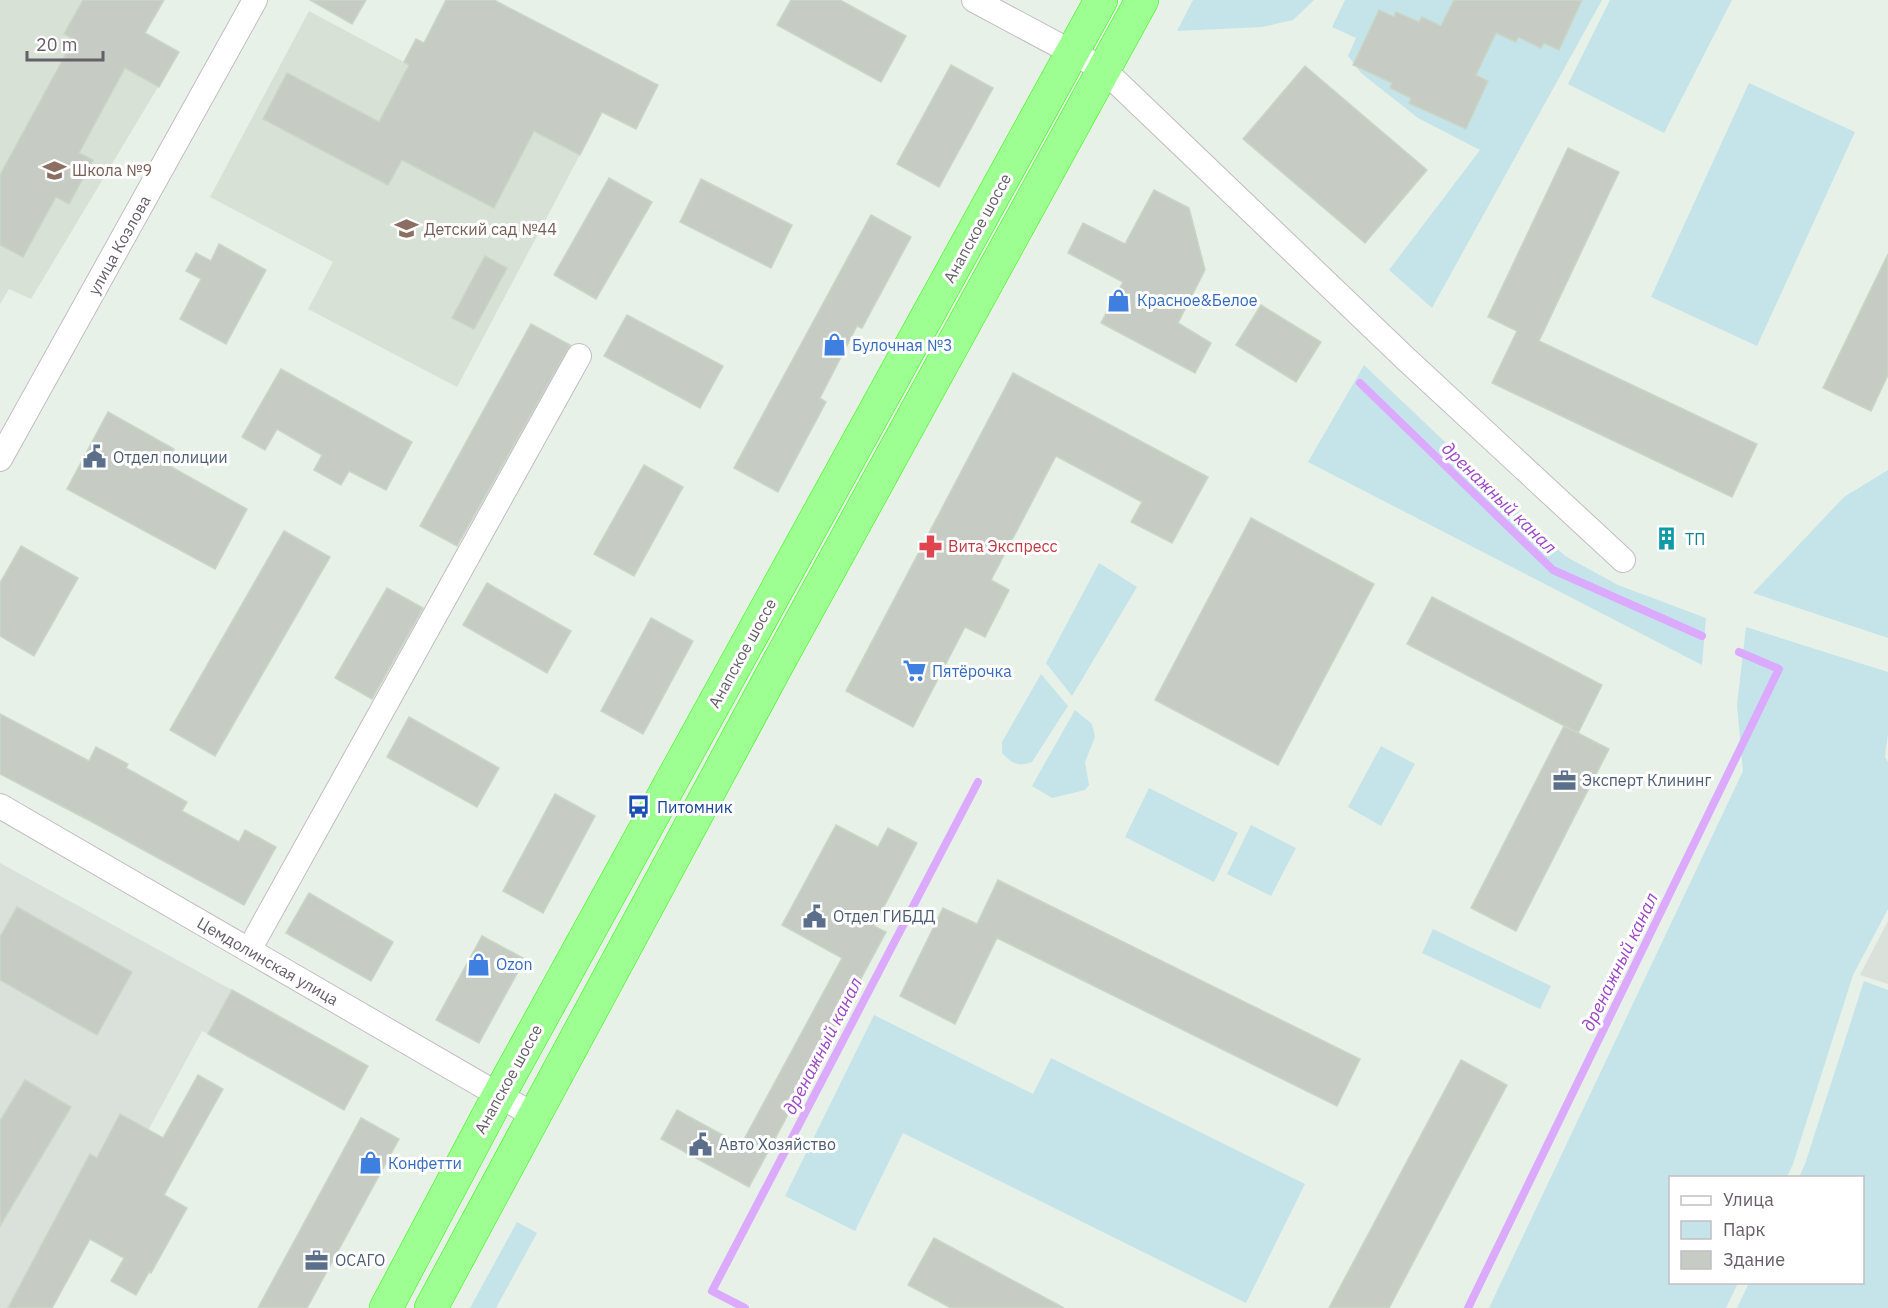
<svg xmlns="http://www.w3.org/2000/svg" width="1888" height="1308" font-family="'IBM Plex Sans',sans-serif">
<rect width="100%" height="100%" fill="#e8f1e8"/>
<g fill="#dae0da">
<path d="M0 863 232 990 208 1034 202 1031 52 1308H0Z"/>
<path d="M1888 921V984L1860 975Z"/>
</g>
<g fill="#d7e1d6">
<path d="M0 0H86L179 52 31 299 9 289 0 304Z"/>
<path d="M309 11 404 62 416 39 592 132 457 387 308 309 333 262 210 197Z"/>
</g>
<g fill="#c4e4e9">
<path d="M1193 0H1314L1293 20 1262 27 1177 31Z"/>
<path d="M1345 0H1602L1432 308 1389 270 1480 150 1418 118 1361 73 1348 56 1356 38 1332 27Z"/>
<path d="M1610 0H1732L1664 133 1568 84Z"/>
<path d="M1749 83 1855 132 1757 346 1651 297Z"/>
<path d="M1364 365 1565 556 1618 585 1706 618 1702 665 1308 462Z"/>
<path d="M1888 470V638L1753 593 1844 497Z"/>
<path d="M1099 563 1137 587 1072 696 1046 663Z"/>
<path d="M1746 627 1888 672V734L1885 757 1888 762V909L1853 975 1793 1164 1787 1177 1670 1178V1282L1738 1283 1726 1308H1489L1743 771 1737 705Z"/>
<path d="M1041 674 1068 706 1032 762C1017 767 1013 764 1002 753V742Z"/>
<path d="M1075 710 1092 724 1095 737 1085 762 1089 785 1085 790 1052 798 1032 786Z"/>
<path d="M1381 746 1415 764 1381 826 1348 807Z"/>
<path d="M1149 788 1238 833 1214 882 1125 837Z"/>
<path d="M1251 825 1296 848 1271 896 1227 874Z"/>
<path d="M1433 929 1551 986 1540 1009 1422 953Z"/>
<path d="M1864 981 1888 990V1308H1737L1749 1283 1862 1282V1178L1799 1177 1805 1164Z"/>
<path d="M874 1015 1033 1094 1051 1058 1305 1184 1246 1303 903 1133 855 1231 785 1196Z"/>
<path d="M517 1222 537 1233 496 1308H470Z"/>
</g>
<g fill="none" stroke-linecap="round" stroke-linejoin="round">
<g stroke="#dbaaff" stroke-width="8">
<path d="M1360 383 1553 570 1702 636"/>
<path d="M745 1308 712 1291 978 782"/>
<path d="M1468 1308 1779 669 1739 652"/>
</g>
</g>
<g fill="#c6ccc4" stroke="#c8d6c6" stroke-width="1.5">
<path d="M83 0H164L145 33 179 52 159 87 125 68 79 153 93 160 69 204 56 197 23 257 0 245V175L74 39 64 34Z"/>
<path d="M310 0H366L352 24Z"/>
<path d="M446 0H494L658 85 636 129 602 112 580 155 534 131 494 208 402 160 388 185 263 119 287 73 379 122 409 65 404 62 416 39 424 43Z"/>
<path d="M791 0H840L906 36 881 82 777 25Z"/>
<path d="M1454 0H1582L1559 50 1544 43 1541 48 1518 37 1516 42 1496 33 1476 75 1488 81 1466 129 1409 103 1411 98 1390 88 1392 83 1353 65 1379 10 1394 17 1396 12 1419 22 1422 17 1441 26Z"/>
<path d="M951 65 993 88 939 187 897 164Z"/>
<path d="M1305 66 1427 170 1365 243 1243 139Z"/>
<path d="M1568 148 1619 172 1539 341 1757 444 1732 497 1492 383 1517 331 1488 317Z"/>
<path d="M609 178 652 202 596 299 554 275Z"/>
<path d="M701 179 792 225 771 268 680 222Z"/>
<path d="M1154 190 1189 208 1205 270 1178 323 1211 343 1195 373 1101 323 1123 282 1068 253 1083 223 1125 244Z"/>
<path d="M871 215 911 237 862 328 857 326 820 398 826 402 778 492 734 468Z"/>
<path d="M219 244 266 270 226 344 180 319 201 279 186 271 196 253 211 261Z"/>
<path d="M1888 254V375L1871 411 1823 388Z"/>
<path d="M485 256 507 268 474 329 452 318Z"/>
<path d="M1261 305 1321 342 1296 382 1236 345Z"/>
<path d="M627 315 723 366 700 408 604 356Z"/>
<path d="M531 324 570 345 457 546 420 526Z"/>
<path d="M281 369 412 442 386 490 349 471 341 485 314 470 322 455 277 429 265 450 242 437Z"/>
<path d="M1013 373 1208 477 1172 543 1131 522 1142 502 1056 456 991 580 1009 590 985 637 965 627 913 727 846 691Z"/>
<path d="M108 412 174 449 166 464 247 509 215 569 67 489Z"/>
<path d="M644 465 683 487 634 576 594 554Z"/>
<path d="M1251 518 1374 584 1278 765 1155 700Z"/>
<path d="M284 531 330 557 215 756 170 730Z"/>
<path d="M21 546 78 578 34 656 0 636V583Z"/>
<path d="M487 583 571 631 547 673 463 625Z"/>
<path d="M387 588 423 608 372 699 335 678Z"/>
<path d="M1432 597 1602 685 1578 733 1407 644Z"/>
<path d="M651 618 693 641 643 734 601 711Z"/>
<path d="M0 714 89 761 96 747 128 764 126 768 187 802 182 811 239 842 245 830 276 847 244 905 96 824 0 774Z"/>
<path d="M409 717 499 768 477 807 387 757Z"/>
<path d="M1564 726 1609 749 1516 931 1471 908Z"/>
<path d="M555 794 595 816 543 913 503 891Z"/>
<path d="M836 825 878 847 888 828 917 843 874 926 886 932 749 1187 661 1139 677 1110 741 1145 842 958 782 925Z"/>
<path d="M998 880 1360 1059 1337 1106 997 938 955 1024 900 996 943 908 977 924Z"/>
<path d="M309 893 393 942 371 981 286 933Z"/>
<path d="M17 907 132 972 97 1035 0 980V937Z"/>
<path d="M482 936 525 959 479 1043 436 1020Z"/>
<path d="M232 990 368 1066 344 1110 208 1034Z"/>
<path d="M1461 1060 1507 1085 1389 1308H1329Z"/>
<path d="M198 1075 223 1089 164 1195 187 1208 151 1273 149 1272 136 1295 111 1281 124 1258 90 1239 52 1308H8L90 1154 97 1158 120 1114 163 1138Z"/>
<path d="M25 1080 71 1107 0 1226V1121Z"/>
<path d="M361 1118 399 1139 307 1308H258Z"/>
<path d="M934 1238 1064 1308H951L908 1285Z"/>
</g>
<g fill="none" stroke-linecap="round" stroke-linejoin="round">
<defs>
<g id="minor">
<path d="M974 0 1103 69 1406 359 1623 560"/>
<path d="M0 459 255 0"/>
<path d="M0 806 535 1116"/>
<path d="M249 950 579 356"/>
</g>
<g id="highway">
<path d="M386 1308 499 1095 1101 0"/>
<path d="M431 1308 776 667 1142 0"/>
</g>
</defs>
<use href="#minor" stroke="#c2bcc3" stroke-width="26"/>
<use href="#highway" stroke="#2af900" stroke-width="34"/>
<use href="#minor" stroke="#fff" stroke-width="24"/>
<use href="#highway" stroke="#9dff91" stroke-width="33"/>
</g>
<defs>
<symbol id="school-bare" viewBox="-9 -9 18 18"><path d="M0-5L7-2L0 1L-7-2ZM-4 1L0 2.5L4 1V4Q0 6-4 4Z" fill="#8d6e63" stroke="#fff" stroke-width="2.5" paint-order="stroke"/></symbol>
<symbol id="shop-bare" viewBox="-9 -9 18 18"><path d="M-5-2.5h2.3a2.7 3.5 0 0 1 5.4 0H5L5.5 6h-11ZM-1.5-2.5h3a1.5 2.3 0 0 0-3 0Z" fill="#3f7fe0" stroke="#fff" stroke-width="2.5" paint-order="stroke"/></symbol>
<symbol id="civic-bare" viewBox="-9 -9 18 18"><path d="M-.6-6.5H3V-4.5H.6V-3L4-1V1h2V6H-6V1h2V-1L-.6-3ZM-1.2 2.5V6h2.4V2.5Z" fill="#5c6f8a" stroke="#fff" stroke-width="2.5" paint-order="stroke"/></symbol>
<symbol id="building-bare" viewBox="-9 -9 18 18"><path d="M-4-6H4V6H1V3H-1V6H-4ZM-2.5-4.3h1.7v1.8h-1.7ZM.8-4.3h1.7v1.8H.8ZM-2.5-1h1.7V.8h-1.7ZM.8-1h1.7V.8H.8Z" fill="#0f9aa8" stroke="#fff" stroke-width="2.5" paint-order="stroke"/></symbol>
<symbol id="pharmacy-bare" viewBox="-9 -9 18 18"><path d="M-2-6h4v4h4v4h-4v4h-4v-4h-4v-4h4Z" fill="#e0444e" stroke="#fff" stroke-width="2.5" paint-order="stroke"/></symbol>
<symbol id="supermarket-bare" viewBox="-9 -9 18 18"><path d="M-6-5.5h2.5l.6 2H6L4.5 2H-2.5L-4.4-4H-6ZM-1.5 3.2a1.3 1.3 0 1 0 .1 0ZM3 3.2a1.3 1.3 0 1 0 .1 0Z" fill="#3f7fe0" stroke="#fff" stroke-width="2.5" paint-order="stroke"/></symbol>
<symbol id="office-bare" viewBox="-9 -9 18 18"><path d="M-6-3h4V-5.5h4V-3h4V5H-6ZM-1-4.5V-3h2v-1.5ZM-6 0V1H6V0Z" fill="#5c6f8a" stroke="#fff" stroke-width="2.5" paint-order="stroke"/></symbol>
<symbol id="bus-bare" viewBox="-9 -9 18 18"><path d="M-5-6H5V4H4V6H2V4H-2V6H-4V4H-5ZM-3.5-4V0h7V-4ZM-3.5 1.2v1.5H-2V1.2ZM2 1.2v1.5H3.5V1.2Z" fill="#1a4fb4" stroke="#fff" stroke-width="2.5" paint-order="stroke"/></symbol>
</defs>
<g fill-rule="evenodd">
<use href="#school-bare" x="38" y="154" width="33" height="33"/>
<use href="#school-bare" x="390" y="212" width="33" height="33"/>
<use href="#shop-bare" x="1102" y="284" width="33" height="33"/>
<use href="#shop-bare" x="818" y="328" width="33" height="33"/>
<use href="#civic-bare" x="78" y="440" width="33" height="33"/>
<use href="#building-bare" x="1650" y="522" width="33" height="33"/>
<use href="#pharmacy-bare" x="914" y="530" width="33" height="33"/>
<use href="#supermarket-bare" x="898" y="654" width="33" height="33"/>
<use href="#office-bare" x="1548" y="764" width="33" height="33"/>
<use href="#bus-bare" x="622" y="790" width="33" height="33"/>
<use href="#civic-bare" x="798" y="900" width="33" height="33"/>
<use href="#shop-bare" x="462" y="948" width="33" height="33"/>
<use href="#civic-bare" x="684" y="1128" width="33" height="33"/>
<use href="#shop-bare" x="354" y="1146" width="33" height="33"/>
<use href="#office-bare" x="300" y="1244" width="33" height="33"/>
</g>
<g text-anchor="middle" stroke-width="6" stroke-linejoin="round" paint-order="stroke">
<g font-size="16" fill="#785e54" stroke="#fff" text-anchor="start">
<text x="72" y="176">Школа №9</text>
<text x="424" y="235">Детский сад №44</text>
</g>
<g font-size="16" fill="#655f68" stroke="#fff">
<text transform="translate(977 228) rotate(-61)" y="6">Анапское шоссе</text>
<text transform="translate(119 245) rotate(-61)" y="6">улица Козлова</text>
<text transform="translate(742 653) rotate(-61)" y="6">Анапское шоссе</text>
<text transform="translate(268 961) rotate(30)" y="6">Цемдолинская улица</text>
<text transform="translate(508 1079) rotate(-61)" y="6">Анапское шоссе</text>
</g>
<g font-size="16" fill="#366cbe" stroke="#fff" text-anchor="start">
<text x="1137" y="306">Красное&amp;Белое</text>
<text x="852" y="351">Булочная №3</text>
<text x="932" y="677">Пятёрочка</text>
<text x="496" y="970">Ozon</text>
<text x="388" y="1169">Конфетти</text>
</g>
<g font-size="16" fill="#4e5e75" stroke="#fff" text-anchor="start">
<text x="113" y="463">Отдел полиции</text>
<text x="1582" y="786">Эксперт Клининг</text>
<text x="833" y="922">Отдел ГИБДД</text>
<text x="719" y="1150">Авто Хозяйство</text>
<text x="335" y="1266">ОСАГО</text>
</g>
<g font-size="16" fill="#0d838f" stroke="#fff" text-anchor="start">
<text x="1685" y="545">ТП</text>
</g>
<g font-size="16" fill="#be3a42" stroke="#fff" text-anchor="start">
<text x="948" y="552">Вита Экспресс</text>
</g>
<g font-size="16" fill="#164399" stroke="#fff" text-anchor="start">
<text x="657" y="813">Питомник</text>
</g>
<g font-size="18" font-style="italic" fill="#9c47c8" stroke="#fff">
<text transform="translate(1499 498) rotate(44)" y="6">дренажный канал</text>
<text transform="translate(1620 962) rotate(-64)" y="6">дренажный канал</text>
<text transform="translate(823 1046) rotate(-63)" y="6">дренажный канал</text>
</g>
</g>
<rect x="1669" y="1176" width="195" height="108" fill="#ffffff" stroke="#c1bfc3" stroke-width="1.5"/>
<rect x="1681" y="1196" width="30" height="9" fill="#ffffff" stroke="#c1bfc3" stroke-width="1.5"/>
<text x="1723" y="1206" font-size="18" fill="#655f68">Улица</text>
<rect x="1681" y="1221" width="30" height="18" fill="#c4e4e9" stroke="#c1bfc3" stroke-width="1.5"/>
<text x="1723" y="1236" font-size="18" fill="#655f68">Парк</text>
<rect x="1681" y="1251" width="30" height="18" fill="#c6ccc4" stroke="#c1bfc3" stroke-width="1.5"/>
<text x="1723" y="1266" font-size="18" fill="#655f68">Здание</text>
<path d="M27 51v9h76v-9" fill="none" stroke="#655f68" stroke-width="3"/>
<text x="36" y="51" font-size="18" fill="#655f68" stroke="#ffffff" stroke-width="4.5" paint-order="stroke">20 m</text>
</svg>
